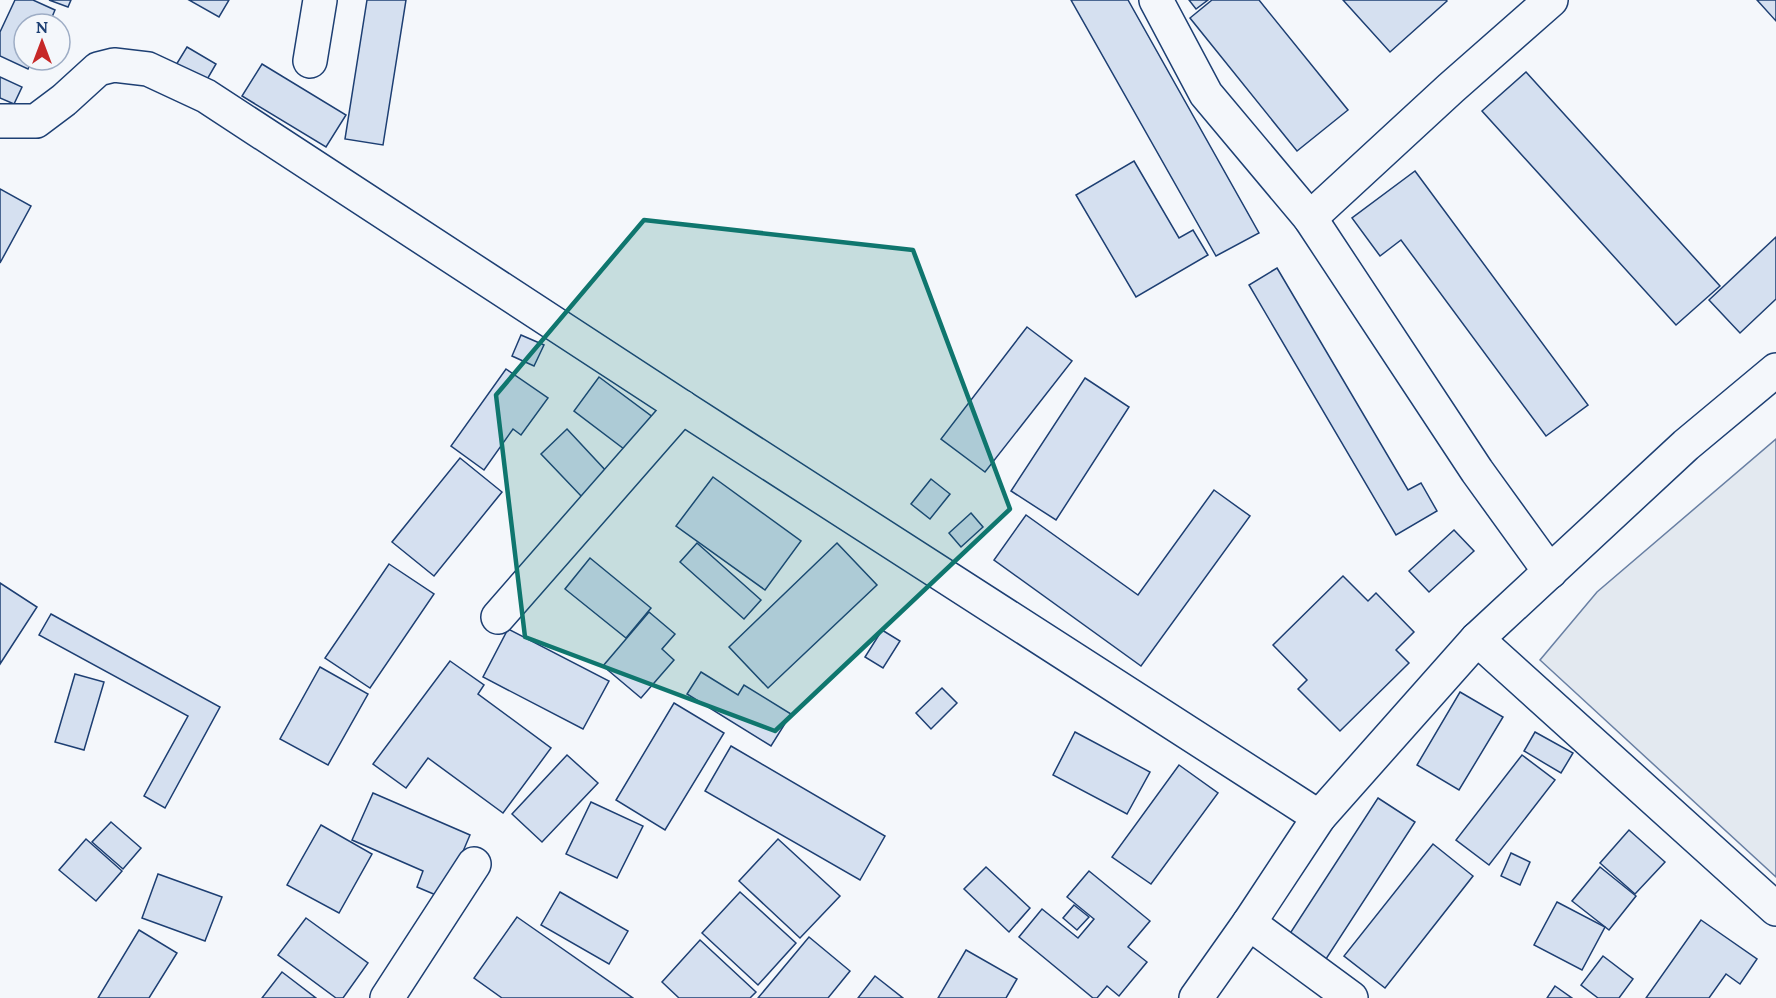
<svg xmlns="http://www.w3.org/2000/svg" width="1776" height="998" font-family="Lora,serif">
<rect width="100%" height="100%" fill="#f4f7fb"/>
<path fill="#e3e9f0" stroke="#687fa3" stroke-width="1.5" d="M1776 439V877L1540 660 1597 592Z"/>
<g fill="#d5e0f0" stroke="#1d3f73" stroke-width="1.5">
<path d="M15 0H33L55 10 49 24H24V60H32L28 69 0 56V32Z"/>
<path d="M49 0H71L68 7Z"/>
<path d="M189 0H229L219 17Z"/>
<path d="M367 0H406L383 145 345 139Z"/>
<path d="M1071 0H1128L1259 233 1216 256Z"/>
<path d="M1189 0H1208L1196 9Z"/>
<path d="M1212 0H1259L1348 110 1297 151 1190 18Z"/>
<path d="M1343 0H1446L1447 1 1390 52Z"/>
<path d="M1757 0H1776V21Z"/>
<path d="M187 47 216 64 205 83 176 65Z"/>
<path d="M262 64 346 115 326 147 242 96Z"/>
<path d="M1526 72 1720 286 1676 325 1482 111Z"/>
<path d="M0 77 22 87 14 104 0 98Z"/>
<path d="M1134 161 1179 238 1193 230 1208 255 1136 297 1076 195Z"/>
<path d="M1415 171 1588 405 1546 436 1401 240 1380 256 1352 218Z"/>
<path d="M0 189 31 206 0 263Z"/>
<path d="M1776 237V299L1740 333 1709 300Z"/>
<path d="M1277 268 1408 490 1421 483 1437 511 1396 535 1249 285Z"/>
<path d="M1027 327 1072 361 985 472 941 439Z"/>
<path d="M521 335 544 345 534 366 512 356Z"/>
<path d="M506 369 548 398 521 435 513 429 484 470 451 446Z"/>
<path d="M599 377 654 418 628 452 574 411Z"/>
<path d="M1085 378 1129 407 1056 520 1011 491Z"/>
<path d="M567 429 608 473 582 497 541 454Z"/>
<path d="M460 458 502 492 434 576 392 542Z"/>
<path d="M713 477 801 541 765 590 676 526Z"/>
<path d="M931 479 950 494 930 519 911 504Z"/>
<path d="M1214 490 1250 516 1141 666 994 560 1026 515 1138 595Z"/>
<path d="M971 513 983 527 961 547 949 533Z"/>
<path d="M1454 530 1474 551 1429 592 1409 571Z"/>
<path d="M697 543 761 600 744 619 680 562Z"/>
<path d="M837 543 877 585 768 688 729 647Z"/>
<path d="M590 558 651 608 626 638 565 589Z"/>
<path d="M389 564 434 594 370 688 325 658Z"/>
<path d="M1343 576 1368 601 1376 593 1414 632 1396 650 1409 663 1340 731 1298 689 1307 680 1273 645Z"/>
<path d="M0 583 37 607 0 664Z"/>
<path d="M649 612 675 634 662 649 674 660 641 698 603 666Z"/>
<path d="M51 614 220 707 165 808 144 796 188 716 39 635Z"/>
<path d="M508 629 609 681 583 729 483 677Z"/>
<path d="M882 630 900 641 883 668 865 657Z"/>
<path d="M450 661 484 685 478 694 551 748 503 813 428 758 406 788 373 764Z"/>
<path d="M320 667 368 694 328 765 280 739Z"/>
<path d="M701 672 738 695 744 685 791 714 771 746 687 694Z"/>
<path d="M75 674 104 682 84 750 55 742Z"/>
<path d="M942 688 957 703 931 729 916 713Z"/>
<path d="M1460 692 1503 717 1459 790 1417 765Z"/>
<path d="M674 703 724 733 665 830 616 800Z"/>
<path d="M1075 732 1150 772 1127 814 1053 775Z"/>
<path d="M1535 732 1573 753 1561 773 1524 751Z"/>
<path d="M731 746 885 836 860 880 705 791Z"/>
<path d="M567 755 598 783 542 842 512 814Z"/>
<path d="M1522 755 1555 780 1489 865 1456 840Z"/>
<path d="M1179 765 1218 793 1151 884 1112 857Z"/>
<path d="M373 793 470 835 443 898 417 887 423 871 352 840Z"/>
<path d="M1378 798 1415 822 1326 959 1289 935Z"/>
<path d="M591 802 643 826 617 878 566 854Z"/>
<path d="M111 822 141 848 123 869 92 842Z"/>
<path d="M321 825 372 854 339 913 287 885Z"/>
<path d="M1629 830 1665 862 1635 894 1600 863Z"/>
<path d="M86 839 122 871 96 901 59 870Z"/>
<path d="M778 839 840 896 800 938 739 881Z"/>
<path d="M1433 844 1473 876 1385 988 1344 956Z"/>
<path d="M1511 853 1530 862 1520 885 1501 876Z"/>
<path d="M986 867 1030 908 1009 932 964 889Z"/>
<path d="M1600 867 1636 896 1609 930 1572 901Z"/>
<path d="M1089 871 1150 921 1128 947 1147 962 1119 996 1107 986 1097 998H1093L1019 937 1042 909 1078 938 1094 919 1067 897Z"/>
<path d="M158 874 222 897 205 941 142 918Z"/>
<path d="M560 892 628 931 609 964 541 925Z"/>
<path d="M740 892 796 943 758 985 702 933Z"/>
<path d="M1557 902 1605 927 1582 970 1534 945Z"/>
<path d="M1074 905 1089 917 1077 930 1063 918Z"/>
<path d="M517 917 633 998H502L474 978Z"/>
<path d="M306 918 368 963 343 998H336L278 955Z"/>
<path d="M1701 920 1757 959 1740 984 1726 974 1709 998H1646Z"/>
<path d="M139 930 177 953 149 998H98Z"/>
<path d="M809 937 850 971 828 998H758Z"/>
<path d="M700 940 756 992 750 998H679L662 982Z"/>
<path d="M966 950 1017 979 1006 998H938Z"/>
<path d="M1603 956 1633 979 1619 998H1598L1581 985Z"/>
<path d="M282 972 316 998H262Z"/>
<path d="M875 976 903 998H858Z"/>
<path d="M1555 986 1572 998H1547Z"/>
</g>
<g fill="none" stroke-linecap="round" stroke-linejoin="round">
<defs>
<g id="minor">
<path d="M1156 0 1206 94 1310 218 1477 471 1550 572"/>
<path d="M310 61 320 0"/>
<path d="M0 121H36L64 100 98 69 114 65 148 69 206 96 682 407 1319 817"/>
<path d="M1310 218 1451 88 1551 0"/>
<path d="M498 617 682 407"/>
<path d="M1477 639 1776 909"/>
<path d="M1249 923 1351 998"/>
<path d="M387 998 474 864"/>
<path d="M1196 998 1249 923 1319 817 1477 639 1686 445 1776 370"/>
</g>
</defs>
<use href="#minor" stroke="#1d3f73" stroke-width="36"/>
<use href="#minor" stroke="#f4f7fb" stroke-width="33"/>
</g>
<path fill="#0f766e" fill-opacity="0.2" stroke="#0f766e" stroke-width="4.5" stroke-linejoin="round" d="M644 220 913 250 1010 509 775 731 525 637 496 395Z"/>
<g transform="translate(42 42)"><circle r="28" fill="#f4f7fb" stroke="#9eadc5" stroke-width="1.5"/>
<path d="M0-4.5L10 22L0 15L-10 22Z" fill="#c62828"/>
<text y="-9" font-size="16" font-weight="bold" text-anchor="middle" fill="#1d3f73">N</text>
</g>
</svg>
